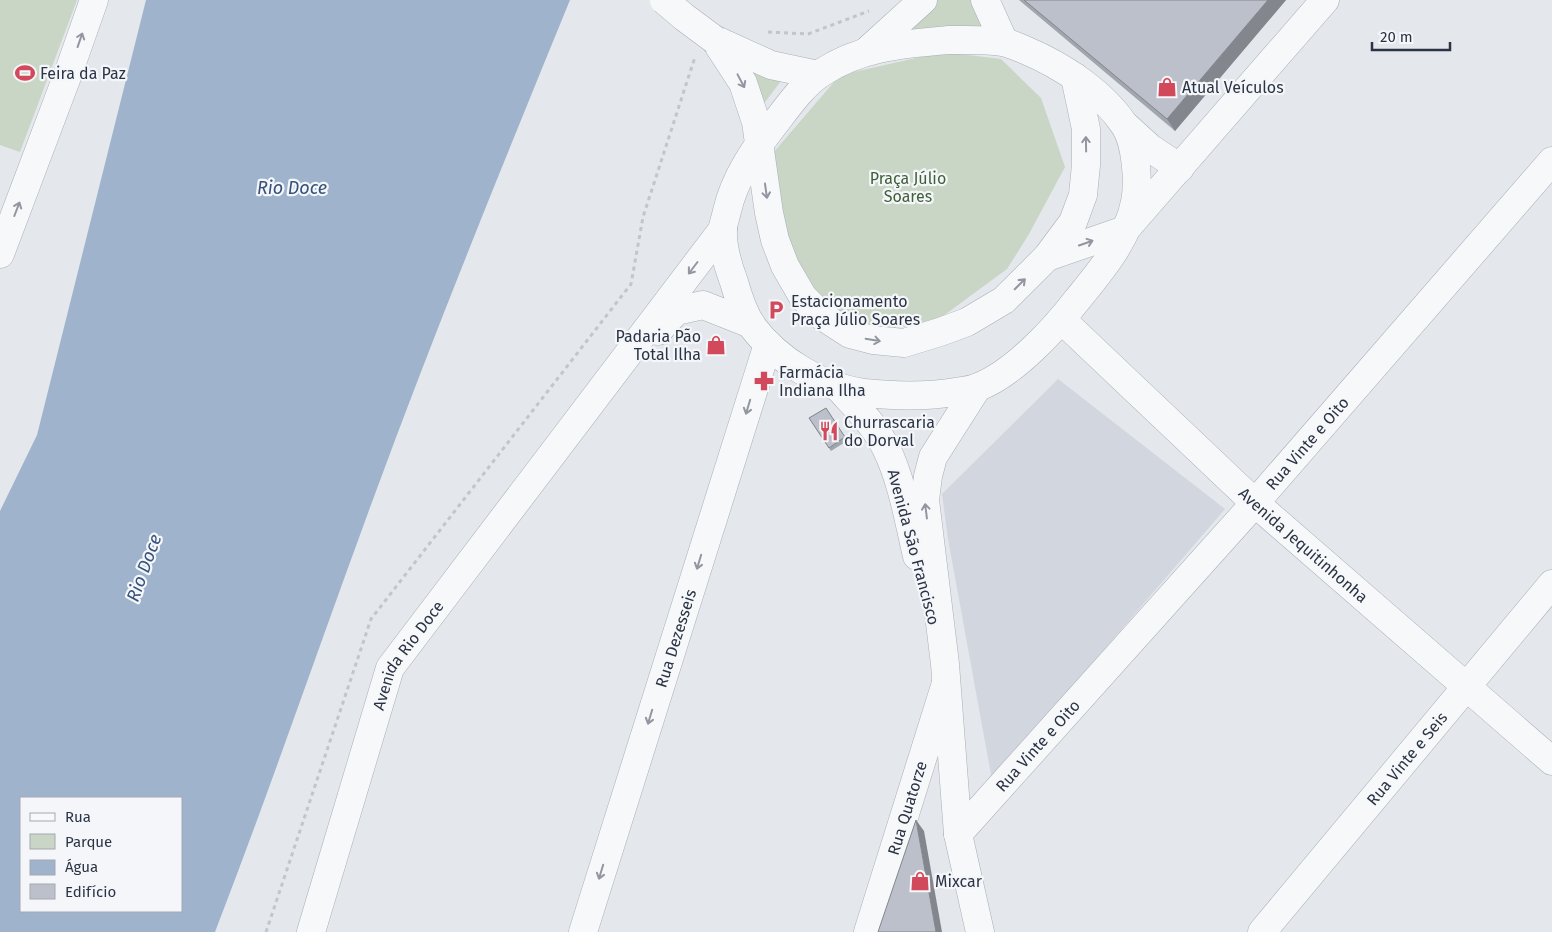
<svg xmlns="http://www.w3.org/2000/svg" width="1552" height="932" font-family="'Fira Sans',sans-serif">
<rect width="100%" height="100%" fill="#e4e7ec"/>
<path fill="#d2d6de" d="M1058 379 1225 509 992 780 948 539 942 494Z"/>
<g fill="#c9d6c5">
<path d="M0 0H77L20 152 0 145Z"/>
<path d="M935 0H978L991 32 892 38Z"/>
<path d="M727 49 787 73 757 113Z"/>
<path d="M943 52 1001 59 1041 98 1065 167 1029 234 1007 269 935 322 873 331 819 302 788 250 767 160 840 75Z"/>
</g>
<path fill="#9fb4cc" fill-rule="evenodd" d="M146 0H570C503 164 436 328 375 494 321 640 271 787 215 932H0V511L37 435ZM21 798H181V911H21Z"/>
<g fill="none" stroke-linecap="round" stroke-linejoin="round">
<defs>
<g id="minor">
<path d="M1127 127 1150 148 1180 168"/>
<path d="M759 143 769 213 775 240 785 266 803 297 822 316 850 334 873 340 904 343 940 332 967 322 1004 300 1047 257 1073 222 1083 195 1086 165V129L1075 77"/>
<path d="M0 254 68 74 94 0"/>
<path d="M1047 257 1125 230 1325 0"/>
<path id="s1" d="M958 834 1255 503 1552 161"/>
<path id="s2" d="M583 932 768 344"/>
<path id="s3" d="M868 932 946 683"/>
<path id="s4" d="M1262 932 1552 584"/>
</g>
<g id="tertiary">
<path d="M985 0 1004 42"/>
<path d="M715 40 743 83 756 122 759 143"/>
<path d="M716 40 771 65 818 75"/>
<path d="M948 40C965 40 985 39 1002 42 1010 43 1018 47 1025 50 1061 65 1103 92 1125 126 1136 143 1139 182 1135 202 1128 239 1100 272 1077 300 1054 330 1013 374 978 387 971 390 962 391 955 392 925 397 894 396 864 393 822 387 778 361 752 326 744 314 738 296 734 282 728 266 722 246 723 229 723 223 726 217 727 211 735 177 754 150 776 122 789 105 803 85 821 73 860 47 902 44 948 40Z"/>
<path d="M868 50 923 0"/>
<path id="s5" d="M1062 320 1255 503 1552 761"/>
<path d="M658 331 676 311 703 305 751 324"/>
<path d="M838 387C855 406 875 425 886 448 902 480 909 522 917 556"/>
<path d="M977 388 933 457 928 476 925 500 945 664 958 834 980 932"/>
<path id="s6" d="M311 932 390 668 723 229"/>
</g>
</defs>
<use href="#minor" stroke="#a9aeb7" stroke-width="29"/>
<use href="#tertiary" stroke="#a9aeb7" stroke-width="29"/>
<g stroke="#c2c5cb" stroke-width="3" stroke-dasharray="4 4" stroke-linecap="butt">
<path d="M768 32 808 34 869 11"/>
<path d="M266 932 371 619 631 284 643 217 695 57"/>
</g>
<use href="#minor" stroke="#f7f8fa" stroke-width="28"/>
<use href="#tertiary" stroke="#f7f8fa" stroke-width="28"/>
<defs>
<path id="tertiary-bridge" d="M664 0 684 17 715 40"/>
</defs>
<use href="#tertiary-bridge" stroke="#a9aeb7" stroke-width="29" stroke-linecap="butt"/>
<use href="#tertiary-bridge" stroke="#f7f8fa" stroke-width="28"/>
</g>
<g fill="#a1a5ae">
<path d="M1019 0H1286L1175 131Z"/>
<path d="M826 408 847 441 831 451 809 418Z"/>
</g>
<g fill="#83868d">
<path d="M1268 0H1286L1175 131 1167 119Z"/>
<path d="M916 820 924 831 942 932H936Z"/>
</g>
<g fill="#bbc0ca" stroke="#83868d">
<path d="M1024 0H1268L1167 119Z"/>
<path d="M826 408 845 437 829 448 809 418Z"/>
<path d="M916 820 936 932H878Z"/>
</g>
<defs><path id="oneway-shaft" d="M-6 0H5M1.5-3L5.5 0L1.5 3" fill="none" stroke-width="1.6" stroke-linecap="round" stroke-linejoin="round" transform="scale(1.25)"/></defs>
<g stroke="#9196a0">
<use href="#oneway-shaft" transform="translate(80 40) rotate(-71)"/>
<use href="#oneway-shaft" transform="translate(741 81) rotate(62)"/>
<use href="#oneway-shaft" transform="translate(1086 144) rotate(-91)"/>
<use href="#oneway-shaft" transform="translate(766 191) rotate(82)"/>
<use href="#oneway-shaft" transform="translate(17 209) rotate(-69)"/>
<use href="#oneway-shaft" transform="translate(1086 243) rotate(-19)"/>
<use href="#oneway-shaft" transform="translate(693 268) rotate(127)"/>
<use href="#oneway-shaft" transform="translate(1020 284) rotate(-45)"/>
<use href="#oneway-shaft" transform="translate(873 340) rotate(10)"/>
<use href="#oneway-shaft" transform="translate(748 407) rotate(107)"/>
<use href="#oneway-shaft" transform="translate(926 511) rotate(-97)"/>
<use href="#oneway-shaft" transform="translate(699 562) rotate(107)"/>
<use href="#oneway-shaft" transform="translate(650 717) rotate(107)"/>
<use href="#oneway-shaft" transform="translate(601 872) rotate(107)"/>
</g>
<defs>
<symbol id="stadium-bare" viewBox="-9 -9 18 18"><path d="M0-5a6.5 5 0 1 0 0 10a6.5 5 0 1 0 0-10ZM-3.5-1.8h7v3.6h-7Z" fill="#d1495b" stroke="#f4f6f9" stroke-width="2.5" paint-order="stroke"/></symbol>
<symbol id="shop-bare" viewBox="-9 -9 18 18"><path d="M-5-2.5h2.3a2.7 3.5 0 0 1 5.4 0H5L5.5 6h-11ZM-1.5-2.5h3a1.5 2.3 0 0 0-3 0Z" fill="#d1495b" stroke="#f4f6f9" stroke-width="2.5" paint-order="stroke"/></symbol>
<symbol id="parking-bare" viewBox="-9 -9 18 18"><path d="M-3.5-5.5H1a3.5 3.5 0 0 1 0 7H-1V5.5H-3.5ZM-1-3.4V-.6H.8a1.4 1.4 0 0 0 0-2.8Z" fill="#d1495b" stroke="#f4f6f9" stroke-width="2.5" paint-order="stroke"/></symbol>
<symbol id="pharmacy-bare" viewBox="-9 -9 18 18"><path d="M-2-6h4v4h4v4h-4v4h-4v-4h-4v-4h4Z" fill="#d1495b" stroke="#f4f6f9" stroke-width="2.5" paint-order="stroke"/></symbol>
<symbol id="restaurant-bare" viewBox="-9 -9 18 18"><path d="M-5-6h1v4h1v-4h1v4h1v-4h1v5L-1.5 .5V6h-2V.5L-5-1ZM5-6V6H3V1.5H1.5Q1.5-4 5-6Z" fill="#d1495b" stroke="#f4f6f9" stroke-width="2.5" paint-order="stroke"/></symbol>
</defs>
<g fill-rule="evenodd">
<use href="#stadium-bare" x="11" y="59" width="28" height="28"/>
<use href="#shop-bare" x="1153" y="73" width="28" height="28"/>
<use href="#parking-bare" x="762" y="296" width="28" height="28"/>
<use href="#shop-bare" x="702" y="331" width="28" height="28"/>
<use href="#pharmacy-bare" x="750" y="367" width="28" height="28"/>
<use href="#restaurant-bare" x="815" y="417" width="28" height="28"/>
<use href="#shop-bare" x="906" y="867" width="28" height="28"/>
</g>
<g text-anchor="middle" stroke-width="4.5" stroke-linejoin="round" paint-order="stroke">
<g font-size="16" fill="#2b3445" stroke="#f4f6f9" text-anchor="start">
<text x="40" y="79">Feira da Paz</text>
<text x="1182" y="93">Atual Veículos</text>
<text x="791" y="307">Estacionamento<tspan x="791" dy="18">Praça Júlio Soares</tspan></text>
<text x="701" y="342" text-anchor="end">Padaria Pão<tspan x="701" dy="18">Total Ilha</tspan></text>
<text x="779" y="378">Farmácia<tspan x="779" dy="18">Indiana Ilha</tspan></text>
<text x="844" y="428">Churrascaria<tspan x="844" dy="18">do Dorval</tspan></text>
<text x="935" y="887">Mixcar</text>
</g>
<g font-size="16" fill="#3f6138" stroke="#f4f6f9">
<text x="908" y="184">Praça Júlio<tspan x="908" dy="18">Soares</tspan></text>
</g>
<g font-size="16" fill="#2b3445" stroke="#f4f6f9">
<text dy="6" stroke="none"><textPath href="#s1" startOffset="524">Rua Vinte e Oito</textPath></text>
<text dy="6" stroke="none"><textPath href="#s5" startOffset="330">Avenida Jequitinhonha</textPath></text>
<text transform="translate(914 547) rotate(75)" y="6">Avenida São Francisco</text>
<text dy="6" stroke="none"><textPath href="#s2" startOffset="308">Rua Dezesseis</textPath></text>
<text dy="6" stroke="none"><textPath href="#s6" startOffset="295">Avenida Rio Doce</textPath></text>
<text dy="6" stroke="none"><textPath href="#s1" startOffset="119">Rua Vinte e Oito</textPath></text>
<text dy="6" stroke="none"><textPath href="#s4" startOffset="226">Rua Vinte e Seis</textPath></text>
<text dy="6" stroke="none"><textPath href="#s3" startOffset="130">Rua Quatorze</textPath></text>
</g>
<g font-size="18" font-style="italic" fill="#34527a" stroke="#f4f6f9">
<text x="292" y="194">Rio Doce</text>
<text transform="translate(144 568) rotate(-70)" y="6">Rio Doce</text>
</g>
</g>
<rect x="20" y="797" width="162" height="115" fill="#f4f6f9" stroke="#a4a8b1"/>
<rect x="30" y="813" width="25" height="8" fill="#f7f8fa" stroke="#a4a8b1"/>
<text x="65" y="822" font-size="15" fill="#2b3445">Rua</text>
<rect x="30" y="834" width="25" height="15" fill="#c9d6c5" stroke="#a4a8b1"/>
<text x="65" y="847" font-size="15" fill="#2b3445">Parque</text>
<rect x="30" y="860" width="25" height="15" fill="#9fb4cc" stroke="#a4a8b1"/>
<text x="65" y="872" font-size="15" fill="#2b3445">Água</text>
<rect x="30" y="884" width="25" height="15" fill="#bbc0ca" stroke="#a4a8b1"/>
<text x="65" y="897" font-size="15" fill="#2b3445">Edifício</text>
<path d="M1372 42v8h78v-8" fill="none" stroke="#2b3445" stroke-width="2.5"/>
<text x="1380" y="42" font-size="15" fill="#2b3445" stroke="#f4f6f9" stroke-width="4" paint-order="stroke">20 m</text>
</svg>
